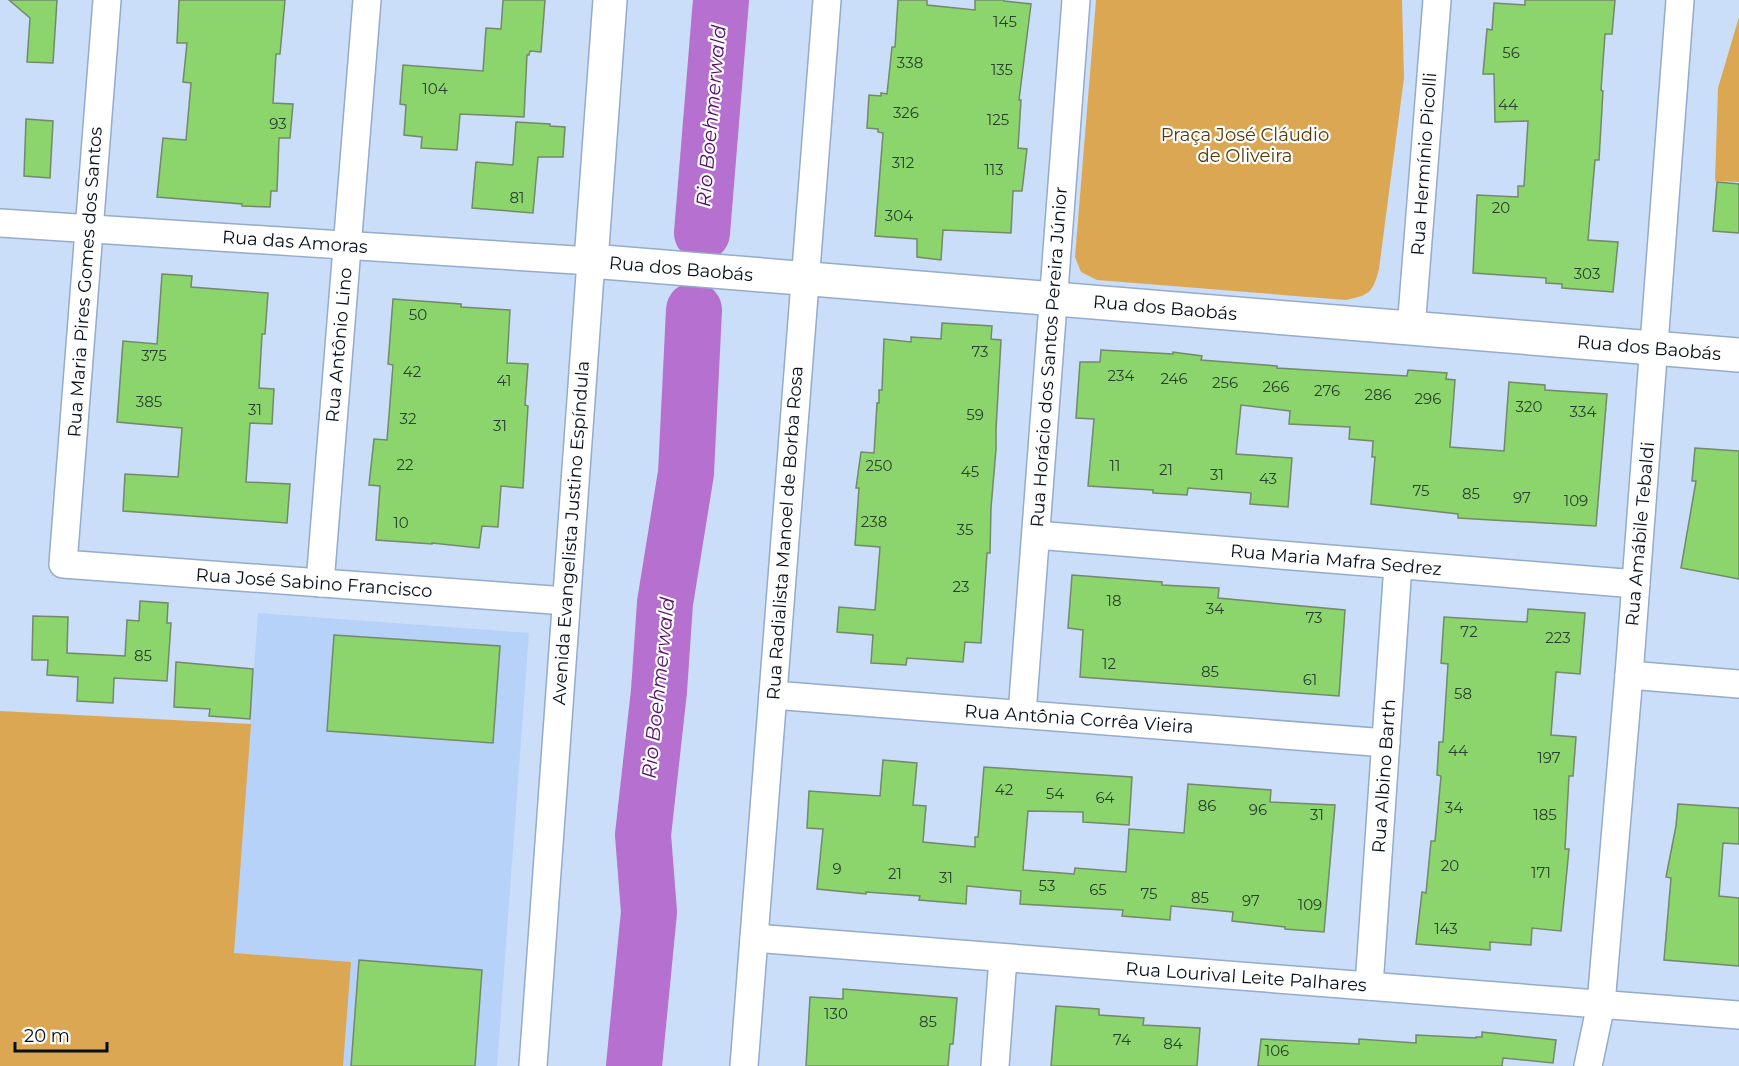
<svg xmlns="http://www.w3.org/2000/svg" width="1739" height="1066" font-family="Montserrat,sans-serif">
<rect width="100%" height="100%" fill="#cbdef9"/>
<path fill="#b6d2f9" d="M258 613 529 633 497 1066H225Z"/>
<g fill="#dca752">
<path d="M1096 0H1402L1404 78 1379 269C1373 293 1369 295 1346 300L1097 280 1081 272 1075 257Z"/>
<path d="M1739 17V182L1715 181 1718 88Z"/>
<path d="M0 711 251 724 234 953 351 962 343 1066H0Z"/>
</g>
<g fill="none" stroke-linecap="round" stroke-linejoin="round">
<g stroke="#b670cf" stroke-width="56">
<path d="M702 233 721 0"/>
<path d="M634 1066 649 912 643 835 659 691 665 603 686 473 694 310"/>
</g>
</g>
<g fill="#8cd46c" stroke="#73896a" stroke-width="1.5">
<path d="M9 0H57L53 63 27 62 30 18Z"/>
<path d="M179 0H285L280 54H276L273 103 293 104 290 138H279L277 191H271L270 207 242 206V204L157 197 163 138 186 140 191 83 183 82 187 43H177Z"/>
<path d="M503 0H545L541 52 530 51 529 55H527L524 117 460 114 457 150 421 148 422 137 404 135 406 105 400 104 403 65 483 71 486 28 501 29Z"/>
<path d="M898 0H927V5L975 10V0H1004V1L1031 4 1019 100H1021L1018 148 1027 149 1022 191H1013L1011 233 943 230 941 260 917 257V239L875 236 883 133 878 132V129L867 128 869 95 881 96V93L887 94 892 47H895Z"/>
<path d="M1525 0H1615L1612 34H1605L1601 90 1603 91 1599 160H1595L1588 240 1618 242 1613 292 1562 288V284L1546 283V278L1473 273 1477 195 1518 197V186H1524L1528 121 1495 122 1494 74H1483L1487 29 1492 30 1494 3 1525 5Z"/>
<path d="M26 119 53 121 50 178 24 176Z"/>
<path d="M516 122 550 124V126L565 127 563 157H538L533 213 472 208 476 162 513 165Z"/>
<path d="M1717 182 1739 184V233L1713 231Z"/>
<path d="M162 274 192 276 191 287 268 293 265 334H262L259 388 274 389 272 424 250 423 246 482 290 484 287 523 123 511 125 474 178 477 182 428 117 422 123 341 157 344Z"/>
<path d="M393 299 461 304V307L510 310 507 363 528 364 525 405 528 406 523 488 501 486 498 527 482 526 479 548 432 543V544L376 540 380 486 369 485 374 439 387 440 393 365 388 364Z"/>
<path d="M942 323 992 326 991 339 1001 340 996 429V449L991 508 990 553H987L981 643 965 642 963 662 907 658 906 665 871 663 873 635 837 632 839 607 875 610 880 547 855 545 859 488H856L861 452 874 453 877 403H879V390H882L884 339 911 342V337L941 339Z"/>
<path d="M1101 350 1173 354V352L1202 356 1201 360 1277 366V368L1407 376 1408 370 1447 373 1446 379 1455 380 1450 447 1504 451 1509 382 1545 385V390L1607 394 1596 526 1458 518V514L1371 504 1375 457H1372L1373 441 1349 439 1350 427 1289 424 1290 411 1241 405 1236 454 1292 458 1288 507 1250 504 1251 493 1188 488 1187 495 1153 493V490L1088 486 1094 419 1076 418 1080 362H1100Z"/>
<path d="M1695 448 1739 451V579L1681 568 1696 481H1692Z"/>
<path d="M1072 575 1162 582V585L1219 588 1218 598 1345 610 1339 696 1080 677 1083 630 1068 628Z"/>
<path d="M140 601 168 603 167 623H171L167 681 114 678 113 703 77 701 78 677 47 675 48 660H32L33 616 68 617 67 653 125 656 127 620 139 621Z"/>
<path d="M1528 609 1585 613 1580 674 1556 672 1551 735 1576 737 1573 776H1569L1565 849H1569L1561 931 1532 928 1531 945 1490 942V950L1416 944 1422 892 1426 893 1431 841H1435L1441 776 1437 775 1439 742H1443L1448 664 1441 663 1444 617 1527 622Z"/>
<path d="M334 635 500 646 493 743 327 731Z"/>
<path d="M176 662 253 669 250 719 209 716 210 709 174 707Z"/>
<path d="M883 760 917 763 913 805 926 806 923 842 975 847V837H978L984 767 1132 777 1129 825 1083 822V812L1028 811 1023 870 1074 874 1075 868 1126 872 1129 829 1184 833 1188 784 1271 790 1270 802 1335 805 1324 932 1285 929V927L1232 921 1233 912 1171 906 1170 920 1122 916 1123 910 1020 904 1021 891 967 886 966 904 919 900 920 896 866 892V894L817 889 823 829 807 828 809 791 880 796Z"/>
<path d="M1678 804 1739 808V844L1723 843 1719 896 1739 898V966L1664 960 1671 878 1666 877 1676 826Z"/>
<path d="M359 960 482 970 475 1066H351Z"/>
<path d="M843 989 957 998 953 1044H950L948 1066H806L810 997 843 999Z"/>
<path d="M1056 1006 1099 1009V1015L1144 1018 1143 1025 1200 1028 1197 1066H1051Z"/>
<path d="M1482 1032 1556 1040 1553 1063 1503 1058 1502 1066H1258L1261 1039 1359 1044V1039L1416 1043V1035L1476 1038V1037H1482Z"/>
</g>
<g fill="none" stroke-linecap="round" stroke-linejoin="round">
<defs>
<g id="minor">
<path d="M107 0 63 564 566 601"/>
<path d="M0 223 591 261 533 1066"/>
<path d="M1411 329 1437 0"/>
<path d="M1036 535 1636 584"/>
<path d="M320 583 367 0"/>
<path d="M1629 675 1739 684"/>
<path d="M773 695 1386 743"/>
<path d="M1022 714 1076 0"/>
<path d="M754 938 1739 1015"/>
<path d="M1369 986 1398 565"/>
<path d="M744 1066 827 0"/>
<path d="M995 1066 1003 958"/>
<path d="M1588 1066 1601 1004 1629 675 1680 0"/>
</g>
<path id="tertiary" d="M610 0 591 261 1739 355"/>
</defs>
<use href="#minor" stroke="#94abcb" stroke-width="30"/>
<use href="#tertiary" stroke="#94abcb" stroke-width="36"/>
<use href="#minor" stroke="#fff" stroke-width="27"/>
<use href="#tertiary" stroke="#fff" stroke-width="33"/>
</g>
<g text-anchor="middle" stroke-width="4.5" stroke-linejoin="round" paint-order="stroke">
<g font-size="15" fill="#28402e">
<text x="1005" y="27">145</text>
<text x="1511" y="58">56</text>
<text x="910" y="68">338</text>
<text x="1002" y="75">135</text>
<text x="435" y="94">104</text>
<text x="1508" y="110">44</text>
<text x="906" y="118">326</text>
<text x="998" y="125">125</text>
<text x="278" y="129">93</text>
<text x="903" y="168">312</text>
<text x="994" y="175">113</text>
<text x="517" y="203">81</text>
<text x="1501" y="213">20</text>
<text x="899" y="221">304</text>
<text x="1587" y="279">303</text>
<text x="418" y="320">50</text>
<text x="980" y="357">73</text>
<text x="154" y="361">375</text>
<text x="412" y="377">42</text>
<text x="1121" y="381">234</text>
<text x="1174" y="384">246</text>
<text x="504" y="386">41</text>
<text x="1225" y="388">256</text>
<text x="1276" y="392">266</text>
<text x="1327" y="396">276</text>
<text x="1378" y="400">286</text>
<text x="1428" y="404">296</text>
<text x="149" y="407">385</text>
<text x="1529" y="412">320</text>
<text x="255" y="415">31</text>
<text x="1583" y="417">334</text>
<text x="975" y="420">59</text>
<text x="408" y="424">32</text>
<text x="500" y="431">31</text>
<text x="405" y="470">22</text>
<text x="879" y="471">250</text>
<text x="1115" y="471">11</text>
<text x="1166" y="475">21</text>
<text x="970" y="477">45</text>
<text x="1217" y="480">31</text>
<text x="1268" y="484">43</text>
<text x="1421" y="496">75</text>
<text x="1471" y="499">85</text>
<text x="1522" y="503">97</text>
<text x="1576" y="506">109</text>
<text x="874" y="527">238</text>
<text x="401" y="528">10</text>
<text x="965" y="535">35</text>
<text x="961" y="592">23</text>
<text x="1114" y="606">18</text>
<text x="1215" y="614">34</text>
<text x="1314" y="623">73</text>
<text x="1469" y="637">72</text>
<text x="1558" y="643">223</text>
<text x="143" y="661">85</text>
<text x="1109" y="669">12</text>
<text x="1210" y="677">85</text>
<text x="1310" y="685">61</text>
<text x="1463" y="699">58</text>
<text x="1458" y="756">44</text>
<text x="1549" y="763">197</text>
<text x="1004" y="795">42</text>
<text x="1055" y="799">54</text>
<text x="1105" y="803">64</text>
<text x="1207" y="811">86</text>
<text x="1454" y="813">34</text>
<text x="1258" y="815">96</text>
<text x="1317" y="820">31</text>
<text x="1545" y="820">185</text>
<text x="1450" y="871">20</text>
<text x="837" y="874">9</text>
<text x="1541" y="878">171</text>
<text x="895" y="879">21</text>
<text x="946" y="883">31</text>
<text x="1047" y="891">53</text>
<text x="1098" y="895">65</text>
<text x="1149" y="899">75</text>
<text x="1200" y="903">85</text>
<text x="1251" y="906">97</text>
<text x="1310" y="910">109</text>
<text x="1446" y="934">143</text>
<text x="836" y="1019">130</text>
<text x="928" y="1027">85</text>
<text x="1122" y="1045">74</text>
<text x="1173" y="1049">84</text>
<text x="1277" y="1056">106</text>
</g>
<g font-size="18" fill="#563a06" stroke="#fefefe">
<text x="1245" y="141">Praça José Cláudio<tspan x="1245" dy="21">de Oliveira</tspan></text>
</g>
<g font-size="18" fill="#070f1a" stroke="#fefefe">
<text transform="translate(1424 164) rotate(-86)" y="6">Rua Hermínio Picolli</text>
<text transform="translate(295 242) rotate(4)" y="6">Rua das Amoras</text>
<text transform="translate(681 269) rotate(5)" y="6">Rua dos Baobás</text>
<text transform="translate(85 282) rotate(-86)" y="6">Rua Maria Pires Gomes dos Santos</text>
<text transform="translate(1165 308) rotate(5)" y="6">Rua dos Baobás</text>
<text transform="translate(339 345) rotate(-85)" y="6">Rua Antônio Lino</text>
<text transform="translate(1649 348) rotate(5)" y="6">Rua dos Baobás</text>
<text transform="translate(1049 357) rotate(-86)" y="6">Rua Horácio dos Santos Pereira Júnior</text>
<text transform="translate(571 533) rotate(-86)" y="6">Avenida Evangelista Justino Espíndula</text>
<text transform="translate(785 533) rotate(-86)" y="6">Rua Radialista Manoel de Borba Rosa</text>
<text transform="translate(1640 534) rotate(-85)" y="6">Rua Amábile Tebaldi</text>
<text transform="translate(1336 560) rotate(5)" y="6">Rua Maria Mafra Sedrez</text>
<text transform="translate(314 583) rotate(4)" y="6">Rua José Sabino Francisco</text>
<text transform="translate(1079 719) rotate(4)" y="6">Rua Antônia Corrêa Vieira</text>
<text transform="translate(1384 776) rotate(-86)" y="6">Rua Albino Barth</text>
<text transform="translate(1246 977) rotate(4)" y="6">Rua Lourival Leite Palhares</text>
</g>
<g font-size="20" font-style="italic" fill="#530e68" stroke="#fefefe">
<text transform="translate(711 116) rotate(-85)" y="7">Rio Boehmerwald</text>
<text transform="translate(658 688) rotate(-84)" y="7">Rio Boehmerwald</text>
</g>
</g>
<path d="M15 1042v9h92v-9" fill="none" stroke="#070f1a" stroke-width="3"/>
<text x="24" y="1042" font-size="18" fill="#070f1a" stroke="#fefefe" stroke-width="4.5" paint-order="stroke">20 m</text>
</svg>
